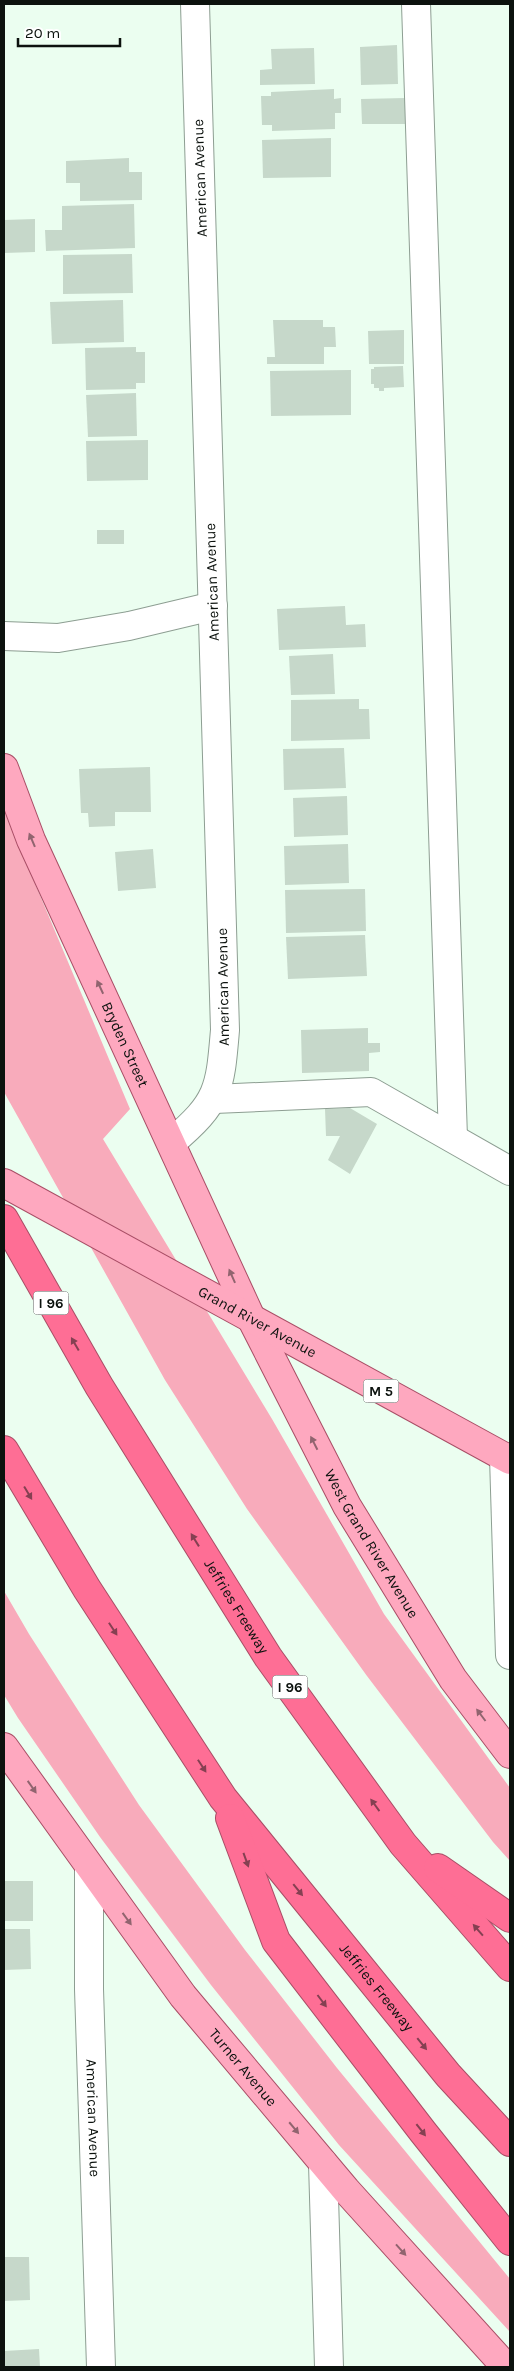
<svg xmlns="http://www.w3.org/2000/svg" width="514" height="2371" font-family="Karla,sans-serif">
<rect width="100%" height="100%" fill="#ebfef0"/>
<g fill="#f8abbb">
<path d="M4 810 130 1109 103 1139 272 1419 384 1614 510 1788V1861L493 1842 367 1676 247 1509 165 1380 4 1092Z"/>
<path d="M4 1591 29 1634 139 1805 245 1950 337 2068 510 2279V2332L339 2145 211 1985 100 1837 18 1718 4 1695Z"/>
</g>
<g fill="#c6d8ca">
<path d="M397 45 398 84 361 85 360 47Z"/>
<path d="M314 48 315 84 260 85V70L272 69 271 49Z"/>
<path d="M334 89V99L341 98V113H335V129L272 131V125H262L261 96H271V92Z"/>
<path d="M405 98V124H362L361 99Z"/>
<path d="M331 138V177L263 178 262 140Z"/>
<path d="M129 158V172H142V200L80 201V183H66V161Z"/>
<path d="M134 204 135 248 46 251 45 230H62V206Z"/>
<path d="M35 219V252L4 253V220Z"/>
<path d="M132 254 133 293 63 294V255Z"/>
<path d="M123 300 124 342 52 344 50 302Z"/>
<path d="M273 320H323V327H335L336 347H324V364H267V357H275Z"/>
<path d="M404 330V364H369L368 331Z"/>
<path d="M136 347V352H145V383H136V389L86 390 85 348Z"/>
<path d="M403 366 404 387 384 388V391H379V388H374V384H371V369H374V367Z"/>
<path d="M351 370V415L271 416 270 371Z"/>
<path d="M136 393 137 436 88 437 86 395Z"/>
<path d="M148 440V480L87 481 86 441Z"/>
<rect x="97" y="530" width="27" height="14"/>
<path d="M345 606 346 625 365 624 366 647 279 650 277 609Z"/>
<path d="M333 654 335 694 291 695 289 656Z"/>
<path d="M359 699V709H369L370 739 291 741V700Z"/>
<path d="M344 748 346 788 284 790 283 749Z"/>
<path d="M150 767 151 812H115V826L89 827 88 813H81L79 769Z"/>
<path d="M347 796 348 835 294 837 293 798Z"/>
<path d="M348 844 349 883 285 885 284 846Z"/>
<path d="M153 849 156 888 118 891 115 852Z"/>
<path d="M365 889 366 931 286 933 285 890Z"/>
<path d="M365 935 367 976 288 979 286 937Z"/>
<path d="M368 1028V1043H380V1052L369 1053V1071L302 1073 301 1030Z"/>
<path d="M350 1108 377 1124 350 1174 328 1160 340 1136H326L325 1109Z"/>
<rect x="4" y="1881" width="29" height="40"/>
<path d="M4 1929H30L31 1969 4 1970Z"/>
<path d="M4 2257H29L30 2300 4 2301Z"/>
<path d="M39 2349 40 2367H4V2351Z"/>
</g>
<g fill="none" stroke-linecap="round" stroke-linejoin="round">
<defs>
<g id="minor">
<path d="M416 4 453 1138"/>
<path d="M4 636 58 638 129 626 213 606"/>
<path d="M214 1099 371 1092 510 1171"/>
<path d="M172 1142C219 1102 220 1090 225 1030L195 4"/>
<path d="M504 1457 510 1655"/>
<path id="s1" d="M89 1868V1989L101 2367"/>
<path d="M323 2163 329 2367"/>
</g>
<g id="major">
<path id="s2" d="M4 768 31 840 252 1320 347 1506 453 1679 510 1754"/>
<path id="s3" d="M4 1183 510 1460"/>
<path id="s4" d="M4 1747 183 1996 346 2190 506 2367"/>
</g>
<g id="highway">
<path id="s5" d="M4 1219 99 1386 268 1657 403 1844 510 1967"/>
<path id="s6" d="M4 1450 87 1589 223 1798 448 2075 510 2142"/>
<path d="M230 1818 276 1941 423 2132 510 2241"/>
<path d="M438 1868 510 1918"/>
</g>
</defs>
<use href="#minor" stroke="#8d9e92" stroke-width="30"/>
<use href="#major" stroke="#a94e66" stroke-width="30"/>
<use href="#highway" stroke="#a94e66" stroke-width="30"/>
<use href="#minor" stroke="#fff" stroke-width="28"/>
<use href="#major" stroke="#fea8bf" stroke-width="28"/>
<use href="#highway" stroke="#fe6e95" stroke-width="28"/>
</g>
<defs><path id="oneway-solid" d="M-6-.8H1V-3.2L6.5 0L1 3.2V.8H-6Z" transform="scale(1.25)"/></defs>
<g fill="#91646f">
<use href="#oneway-solid" transform="translate(32 840) rotate(-113)"/>
<use href="#oneway-solid" transform="translate(100 987) rotate(-115)"/>
<use href="#oneway-solid" transform="translate(232 1276) rotate(-114)"/>
<use href="#oneway-solid" transform="translate(314 1443) rotate(-117)"/>
<use href="#oneway-solid" transform="translate(481 1715) rotate(-127)"/>
<use href="#oneway-solid" transform="translate(32 1787) rotate(55)"/>
<use href="#oneway-solid" transform="translate(127 1919) rotate(54)"/>
<use href="#oneway-solid" transform="translate(294 2128) rotate(50)"/>
<use href="#oneway-solid" transform="translate(401 2250) rotate(48)"/>
</g>
<g fill="#854052">
<use href="#oneway-solid" transform="translate(75 1344) rotate(-120)"/>
<use href="#oneway-solid" transform="translate(28 1493) rotate(59)"/>
<use href="#oneway-solid" transform="translate(195 1540) rotate(-122)"/>
<use href="#oneway-solid" transform="translate(113 1629) rotate(57)"/>
<use href="#oneway-solid" transform="translate(202 1766) rotate(57)"/>
<use href="#oneway-solid" transform="translate(375 1805) rotate(-126)"/>
<use href="#oneway-solid" transform="translate(246 1860) rotate(70)"/>
<use href="#oneway-solid" transform="translate(298 1890) rotate(51)"/>
<use href="#oneway-solid" transform="translate(478 1930) rotate(-131)"/>
<use href="#oneway-solid" transform="translate(322 2001) rotate(53)"/>
<use href="#oneway-solid" transform="translate(422 2044) rotate(51)"/>
<use href="#oneway-solid" transform="translate(421 2130) rotate(52)"/>
</g>
<g text-anchor="middle" stroke-width="4" stroke-linejoin="round" paint-order="stroke">
<g fill="#fff" stroke="#555956" stroke-width="1">
<rect x="33.5" y="1291.5" width="35" height="23" rx="4"/>
<rect x="363.5" y="1379.5" width="35" height="23" rx="4"/>
<rect x="272.5" y="1675.5" width="35" height="23" rx="4"/>
</g>
<g font-size="14" font-weight="bold" fill="#0c120e">
<text x="51" y="1308">I 96</text>
<text x="381" y="1396">M 5</text>
<text x="290" y="1692">I 96</text>
</g>
<g font-size="15" fill="#0c120e" stroke="#fff">
<text transform="translate(200 178) rotate(-92)" y="5">American Avenue</text>
<text transform="translate(212 582) rotate(-92)" y="5">American Avenue</text>
<text transform="translate(223 987) rotate(-91)" y="5">American Avenue</text>
<text dy="5" stroke="none"><textPath href="#s2" startOffset="302">Bryden Street</textPath></text>
<text dy="5" stroke="none"><textPath href="#s3" startOffset="289">Grand River Avenue</textPath></text>
<text dy="5" stroke="none"><textPath href="#s2" startOffset="859">West Grand River Avenue</textPath></text>
<text dy="5" stroke="none"><textPath href="#s5" startOffset="452">Jeffries Freeway</textPath></text>
<text dy="5" stroke="none"><textPath href="#s6" startOffset="655">Jeffries Freeway</textPath></text>
<text dy="5" stroke="none"><textPath href="#s4" startOffset="400">Turner Avenue</textPath></text>
<text dy="5" stroke="none"><textPath href="#s1" startOffset="250">American Avenue</textPath></text>
</g>
</g>
<rect width="514" height="2371" fill="none" stroke="#0c120e" stroke-width="10"/>
<path d="M18 38v8h102v-8" fill="none" stroke="#0c120e" stroke-width="2.5"/>
<text x="25" y="38" font-size="15" fill="#0c120e" stroke="#ffffff" stroke-width="4" paint-order="stroke">20 m</text>
</svg>
